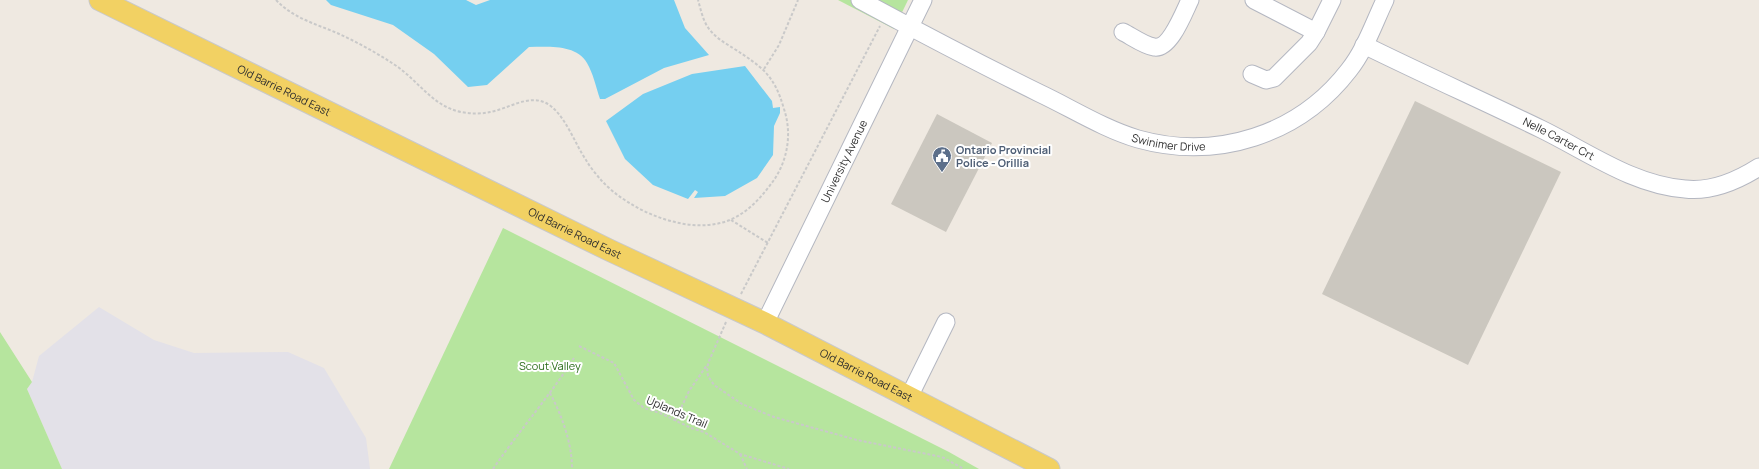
<svg xmlns="http://www.w3.org/2000/svg" width="1759" height="469" font-family="Manrope,sans-serif">
<rect width="100%" height="100%" fill="#efe9e1"/>
<path fill="#e3e1e8" d="M99 307 154 340 194 353 288 352 324 368 366 438 370 469H62L27 389 32 382 39 356Z"/>
<g fill="#b6e59e">
<path d="M838 0H908L894 29Z"/>
<path d="M503 228 949 452 979 469H389Z"/>
<path d="M0 332 32 382 27 389 62 469H0Z"/>
</g>
<g fill="#75cff0">
<path d="M326 0H466L476 5 490 0H674L685 28 709 55 664 68 605 99H600C596 87 593 73 587 63 576 44 548 47 529 47L487 85 468 87 434 54 393 25 331 5Z"/>
<path d="M745 66 772 101 773 108 780 107V113L774 126 773 155 757 178 725 196 694 198 698 192 695 190 688 199 653 185 625 159 606 121 643 94 692 74Z"/>
</g>
<g fill="#cbc7bf">
<path d="M1415 101 1561 172 1468 365 1322 294Z"/>
<path d="M937 114 992 143 946 232 891 204Z"/>
</g>
<g fill="none" stroke-linecap="round" stroke-linejoin="round">
<defs>
<g id="minor">
<path id="s1" d="M860 0C919 32 978 63 1039 93 1071 108 1104 129 1138 139 1217 161 1299 135 1349 70 1365 50 1374 23 1385 0"/>
<path d="M1254 0 1316 32"/>
<path d="M1123 32C1131 36 1145 46 1154 47 1170 50 1184 12 1190 0"/>
<path id="s2" d="M1364 45C1423 74 1483 101 1541 129 1588 152 1633 185 1685 189 1712 192 1737 181 1759 167"/>
<path d="M1252 74 1266 80 1274 78 1309 43 1316 32 1332 0"/>
<path id="s3" d="M765 323 923 0"/>
<path d="M909 397 946 322"/>
</g>
<g id="major">
<path id="s4" d="M100 0 609 250 765 323 1049 469"/>
</g>
</defs>
<use href="#minor" stroke="#b4b7c1" stroke-width="19"/>
<use href="#major" stroke="#c9c9c9" stroke-width="23"/>
<g stroke="#c9c9c9" stroke-width="2" stroke-dasharray="3 2" stroke-linecap="butt">
<path d="M276 0C293 18 316 24 337 33 357 42 377 53 395 65 419 81 432 106 461 112 471 114 481 114 490 112 508 109 528 94 546 103 564 112 575 144 586 160 590 167 596 174 601 180 629 211 691 238 732 219 750 211 763 195 774 180 788 159 792 133 784 109 774 74 762 67 733 48 725 43 716 38 710 30 703 22 701 10 698 0"/>
<path d="M764 69 779 45 798 0"/>
<path d="M731 220 768 243"/>
<path d="M741 294 880 26"/>
<path d="M726 322 709 361 707 368 708 376 714 385 742 404 774 417 857 440 942 457 964 469"/>
<path d="M579 346 614 363 634 400 644 408 660 413 691 428 704 432 740 454 789 469"/>
<path d="M550 393C562 416 572 443 572 469"/>
<path d="M675 421 689 391 707 365"/>
<path d="M740 454 747 469"/>
<path d="M493 469C519 431 549 397 574 358"/>
</g>
<use href="#minor" stroke="#fff" stroke-width="17"/>
<use href="#major" stroke="#f2d163" stroke-width="21"/>
</g>
<defs>
<symbol id="civic-pin" viewBox="-11 -11 22 30"><path d="M0 17L-7.5 6A9.5 9.5 0 1 1 7.5 6Z" fill="#5c6f8a" stroke="#fff"/><path d="M-.6-6.5H3V-4.5H.6V-3L4-1V1h2V6H-6V1h2V-1L-.6-3ZM-1.2 2.5V6h2.4V2.5Z" fill="#fff"/></symbol>
</defs>
<g fill-rule="evenodd">
<use href="#civic-pin" x="931" y="145" width="22" height="30"/>
</g>
<g text-anchor="middle" stroke-width="4" stroke-linejoin="round" paint-order="stroke">
<g font-size="11" fill="#2e2e2e" stroke="#fff">
<text dy="4" stroke="none"><textPath href="#s4" startOffset="205">Old Barrie Road East</textPath></text>
<text dy="4" stroke="none"><textPath href="#s2" startOffset="216">Nelle Carter Crt</textPath></text>
<text dy="4" stroke="none"><textPath href="#s1" startOffset="342">Swinimer Drive</textPath></text>
<text dy="4" stroke="none"><textPath href="#s3" startOffset="180">University Avenue</textPath></text>
<text dy="4" stroke="none"><textPath href="#s4" startOffset="529">Old Barrie Road East</textPath></text>
<text dy="4" stroke="none"><textPath href="#s4" startOffset="853">Old Barrie Road East</textPath></text>
<text transform="translate(677 412) rotate(23)" y="4">Uplands Trail</text>
</g>
<g font-size="11" font-weight="bold" fill="#4e5e75" stroke="#fff" text-anchor="start">
<text x="956" y="154">Ontario Provincial<tspan x="956" dy="13">Police - Orillia</tspan></text>
</g>
<g font-size="11" fill="#2c6e1b" stroke="#fff">
<text x="550" y="370">Scout Valley</text>
</g>
</g>
</svg>
